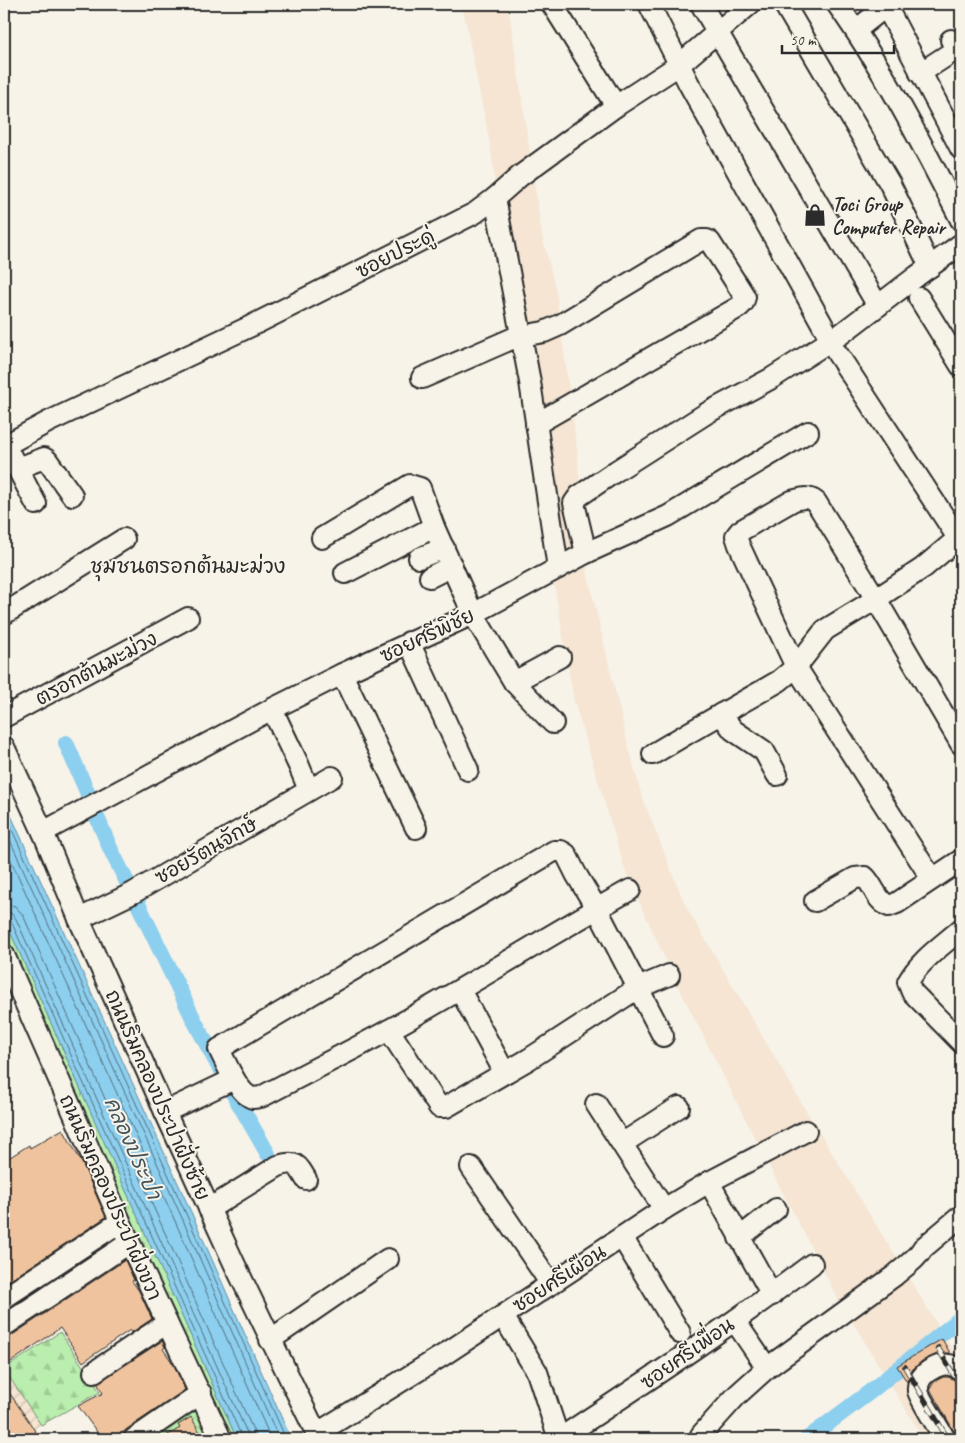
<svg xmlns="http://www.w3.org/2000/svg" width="965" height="1443" font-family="Caveat,'Playpen Sans Thai',sans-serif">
<defs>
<pattern id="industrial-furrows" width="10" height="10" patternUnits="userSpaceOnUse" patternTransform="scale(1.25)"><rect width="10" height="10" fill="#f5e5d2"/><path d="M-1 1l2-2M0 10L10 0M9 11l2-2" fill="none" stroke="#d2c5b4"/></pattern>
<pattern id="grass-tufts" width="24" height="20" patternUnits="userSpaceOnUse" patternTransform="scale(1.25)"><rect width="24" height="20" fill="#baeeae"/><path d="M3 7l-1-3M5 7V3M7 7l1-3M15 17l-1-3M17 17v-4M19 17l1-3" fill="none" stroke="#a0cc96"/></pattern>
<pattern id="forest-firs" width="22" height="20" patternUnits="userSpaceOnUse" patternTransform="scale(1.25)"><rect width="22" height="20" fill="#baeeae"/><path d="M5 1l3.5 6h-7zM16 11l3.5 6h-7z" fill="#a0cc96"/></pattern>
<pattern id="garden-furrows" width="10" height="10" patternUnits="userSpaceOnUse" patternTransform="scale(1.25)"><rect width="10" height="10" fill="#baeeae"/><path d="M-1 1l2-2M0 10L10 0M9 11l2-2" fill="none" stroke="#a0cc96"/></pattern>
</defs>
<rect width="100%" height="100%" fill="#f7f3e8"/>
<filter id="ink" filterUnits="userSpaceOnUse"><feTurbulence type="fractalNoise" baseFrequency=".02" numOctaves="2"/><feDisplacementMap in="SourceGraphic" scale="10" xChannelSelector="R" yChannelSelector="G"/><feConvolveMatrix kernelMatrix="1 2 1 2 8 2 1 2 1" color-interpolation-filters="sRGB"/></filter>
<g filter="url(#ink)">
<path fill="#f5e5d2" d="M462 4H508L542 236 556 292 577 450 587 572 626 737 642 797 685 905 814 1124 961 1363V1439H924L836 1295 767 1162 675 980 626 873 574 701 535 470 490 144Z"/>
<path fill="url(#industrial-furrows)" d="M4 1370 41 1425 34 1429 41 1439H4Z"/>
<path fill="url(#grass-tufts)" stroke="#728c6c" d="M4 918 237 1439H226L93 1136 4 939Z"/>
<path fill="url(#forest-firs)" stroke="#728c6c" d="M60 1332 100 1392 41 1425 4 1369Z"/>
<path fill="url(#garden-furrows)" stroke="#728c6c" d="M200 1407 214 1439H151Z"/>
<path fill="#8dcfef" stroke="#668da1" d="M4 800 192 1214 291 1439H237L4 918Z"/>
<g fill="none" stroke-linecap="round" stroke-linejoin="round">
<g stroke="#526d79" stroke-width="1">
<path d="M4 812 187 1216 286 1439"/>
<path d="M4 827 182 1218 279 1439"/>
<path d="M4 845 175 1221 271 1439"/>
<path d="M4 904 15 906 23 915 253 1430 255 1439"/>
<path d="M4 911 11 913 16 919 247 1433 248 1439"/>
<path d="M4 918H8L11 921 241 1435V1439"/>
</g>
<g stroke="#8dcfef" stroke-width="16">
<path d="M66 743 88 794"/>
<path d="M97 817 110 848 127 882"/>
<path d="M138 904 194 1020 219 1067"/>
<path d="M233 1093 268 1154"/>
<path d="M807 1439 871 1391 961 1318"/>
</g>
</g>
<g fill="#efc39e" stroke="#2b2b2b">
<path d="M63 1129 82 1163 106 1217 4 1284V1161L29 1145 30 1148Z"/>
<path d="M125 1260 134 1280 132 1281 139 1291 152 1319 131 1333 130 1330 83 1362 60 1328 4 1367V1338L11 1336Z"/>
<path d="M942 1339 950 1353 937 1354 922 1361 912 1370 907 1382 897 1366Z"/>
<path d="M162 1341 165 1347 163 1349 174 1365 185 1390 127 1429 115 1439H102L78 1406 103 1393 97 1383Z"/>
<path d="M943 1377H948L961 1382V1439H957L955 1433 930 1389 934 1382Z"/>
<path d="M4 1385 28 1420 40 1439H10L4 1430Z"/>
<path d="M191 1417 204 1439H161L180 1428 178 1425Z"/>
</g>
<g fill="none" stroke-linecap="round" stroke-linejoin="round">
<defs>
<g id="minor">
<path d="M552 4 616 106"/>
<path d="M649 4 689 84 831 340"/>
<path d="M701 4 878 306"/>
<path d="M784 4 890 184 930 267"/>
<path d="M837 4C885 71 923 146 961 220"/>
<path d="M886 6 961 149"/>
<path d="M856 30 889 4"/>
<path d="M920 73 957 49 951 40"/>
<path d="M495 198 530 382 558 568"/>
<path d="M919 298 961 366"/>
<path d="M837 353 958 538"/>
<path d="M422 378 516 337 544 332 560 325 701 240H707L710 242 745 297 743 303 739 307 536 424"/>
<path d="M4 446 48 422 251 326 475 213 495 198 520 176 616 106 679 65 750 4"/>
<path d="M11 456 36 504"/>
<path d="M18 468 44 458 47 460 72 495"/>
<path d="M322 538 410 485 420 488 434 527 473 614 514 682 553 723"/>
<path d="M586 553 574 503 579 496 616 471 707 413 772 378 841 334 917 276 961 244"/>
<path d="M419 558 444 548"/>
<path d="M345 573 434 527"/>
<path d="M430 577 452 566"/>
<path d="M4 614 124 539"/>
<path d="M409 642 468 770"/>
<path d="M342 674 416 828"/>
<path d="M514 682 560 657"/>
<path d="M272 709 299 766 309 790"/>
<path d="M721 714 733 730 764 751 777 775"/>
<path d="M4 717 188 618"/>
<path d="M4 747 43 832 79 919 165 1112 234 1263 319 1439"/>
<path d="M653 754 690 732 779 681 796 667 825 630 876 599 923 568 961 536"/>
<path d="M43 832 272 709 342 674 473 614 586 553 668 516 808 432"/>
<path d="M932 879 796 667 739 545 736 536 740 531 792 501C801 498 808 496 816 502L876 599 961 744"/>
<path d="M630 890C549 935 471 985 389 1030 347 1053 304 1074 261 1097 259 1097 256 1098 253 1098 239 1095 225 1061 219 1049L554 851H561L566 854 576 874 597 909 638 988 663 1036"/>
<path d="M815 901 855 878 865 877C874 886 877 902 889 906L897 903 961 860"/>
<path d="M79 919 133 893 332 777"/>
<path d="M961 929C943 945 920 960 908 982L912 992 961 1042"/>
<path d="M4 955 74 1114 127 1237 221 1439"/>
<path d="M460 990 505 1073"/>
<path d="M389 1030 439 1107H446L529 1059 638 988 669 975"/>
<path d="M596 1104 664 1209"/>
<path d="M165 1112 234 1079"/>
<path d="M623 1143 679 1107"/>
<path d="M471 1167 551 1284"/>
<path d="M709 1182 772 1295"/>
<path d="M209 1209 278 1166C295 1160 298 1165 306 1179"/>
<path d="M622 1237 680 1333"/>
<path d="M739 1238 776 1209"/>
<path d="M4 1298 120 1222"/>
<path d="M503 1316 537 1372 559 1439"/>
<path d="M4 1326 129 1243"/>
<path d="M739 1327 767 1368"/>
<path d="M270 1340 388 1259"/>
<path d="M94 1372 167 1323"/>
<path d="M316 1434 445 1354 664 1209 709 1182 806 1131"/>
<path d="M701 1435 737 1395 767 1368 894 1276C904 1267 917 1259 923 1248L961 1216"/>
<path d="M134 1439 201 1393"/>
<path d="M559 1439C644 1383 730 1326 812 1264"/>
<path d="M945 1439C940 1430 919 1398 918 1391 917 1381 924 1373 932 1369 944 1363 950 1363 961 1370"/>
</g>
</defs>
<use href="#minor" stroke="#2b2b2b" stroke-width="24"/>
<use href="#minor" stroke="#f7f3e8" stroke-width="20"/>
<defs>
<g id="rail">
<path d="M938 1348 961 1387"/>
<path d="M905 1367 948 1439"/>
</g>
</defs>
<use href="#rail" stroke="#2b2b2b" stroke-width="5.5"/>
<use href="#rail" stroke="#f7f3e8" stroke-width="4" stroke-dasharray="11" stroke-linecap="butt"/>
</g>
</g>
<defs>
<symbol id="shop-bare" viewBox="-9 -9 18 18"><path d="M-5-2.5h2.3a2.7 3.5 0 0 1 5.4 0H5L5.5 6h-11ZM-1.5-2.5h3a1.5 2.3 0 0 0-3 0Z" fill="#2b2b2b" stroke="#f7f3e8" stroke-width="2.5" paint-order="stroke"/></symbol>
</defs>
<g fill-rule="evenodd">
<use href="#shop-bare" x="799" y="199" width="32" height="32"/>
</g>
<g text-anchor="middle" stroke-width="4" stroke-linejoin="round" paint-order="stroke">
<g font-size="20" font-weight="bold" fill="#2b2b2b" stroke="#f7f3e8" text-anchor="start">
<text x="832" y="211">Toci Group<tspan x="832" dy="23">Computer Repair</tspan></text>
</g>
<g font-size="20" fill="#2b2b2b" stroke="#f7f3e8">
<text transform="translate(395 253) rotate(-27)" y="7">ซอยประดู่</text>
<text transform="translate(427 635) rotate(-25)" y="7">ซอยศรีพิชัย</text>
<text transform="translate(96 668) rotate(-28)" y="7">ตรอกต้นมะม่วง</text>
<text transform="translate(206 850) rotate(-30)" y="7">ซอยรัตนจักษ์</text>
<text transform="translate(158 1095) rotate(66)" y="7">ถนนริมคลองประปาฝั่งซ้าย</text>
<text transform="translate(111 1197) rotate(66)" y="7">ถนนริมคลองประปาฝั่งขวา</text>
<text transform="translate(559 1278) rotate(-33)" y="7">ซอยศรีเผือน</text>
<text transform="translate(687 1353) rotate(-35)" y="7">ซอยศรีเพื่อน</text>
</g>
<g font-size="21" fill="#2b2b2b" stroke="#f7f3e8">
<text x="188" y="573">ชุมชนตรอกต้นมะม่วง</text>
</g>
<g font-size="21" font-style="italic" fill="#44545c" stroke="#f7f3e8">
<text transform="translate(133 1148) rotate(66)" y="7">คลองประปา</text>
</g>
</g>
<rect width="965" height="1443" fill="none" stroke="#f7f3e8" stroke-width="20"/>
<rect x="10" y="10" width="945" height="1423" fill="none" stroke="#2b2b2b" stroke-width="2" filter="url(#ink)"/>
<path d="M782 45v8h112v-8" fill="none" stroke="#2b2b2b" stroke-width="2.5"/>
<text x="790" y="45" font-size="15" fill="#2b2b2b" stroke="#f7f3e8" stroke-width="4" paint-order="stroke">50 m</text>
</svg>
